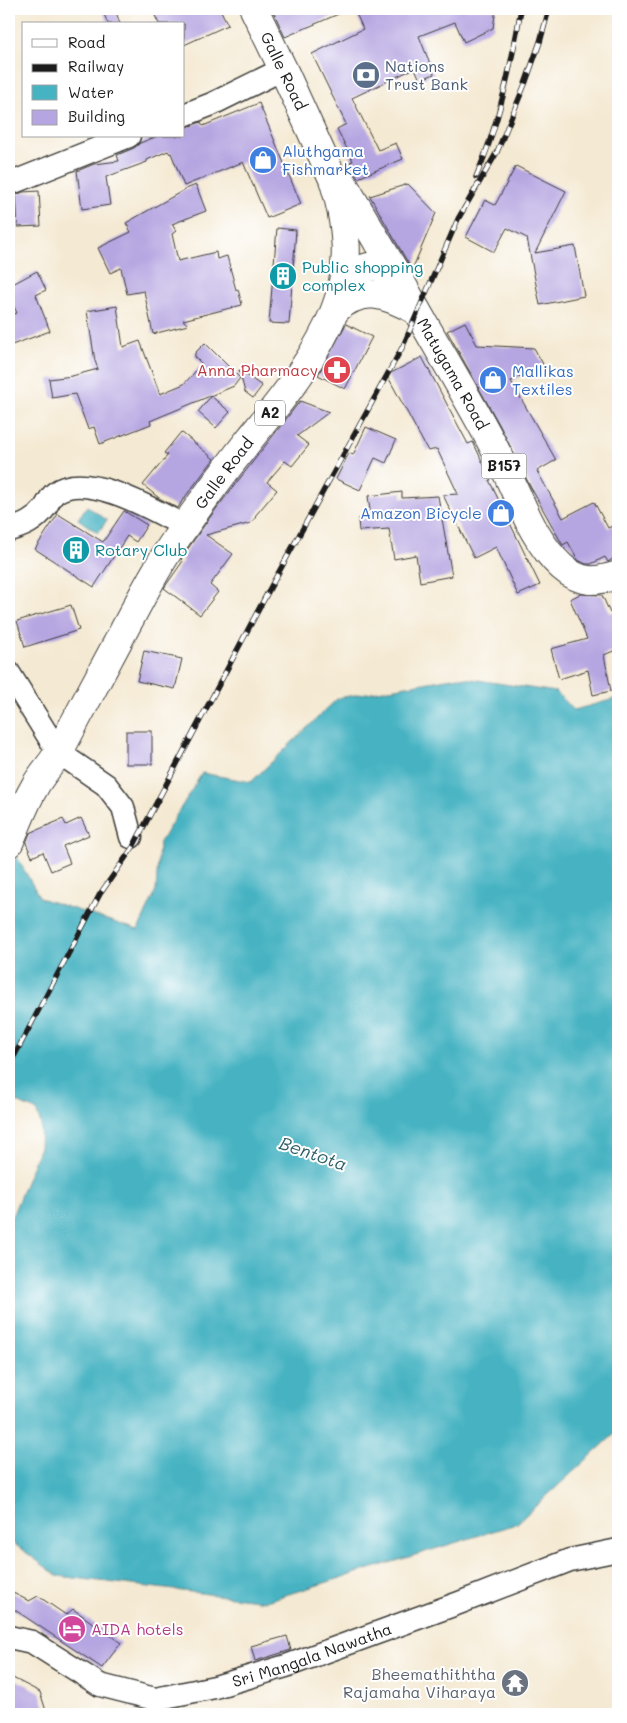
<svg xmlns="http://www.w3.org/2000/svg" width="627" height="1723" font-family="Mali,sans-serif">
<rect width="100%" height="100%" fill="#fff"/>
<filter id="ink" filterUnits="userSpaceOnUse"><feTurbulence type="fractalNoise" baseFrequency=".02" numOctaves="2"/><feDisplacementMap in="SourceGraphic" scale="10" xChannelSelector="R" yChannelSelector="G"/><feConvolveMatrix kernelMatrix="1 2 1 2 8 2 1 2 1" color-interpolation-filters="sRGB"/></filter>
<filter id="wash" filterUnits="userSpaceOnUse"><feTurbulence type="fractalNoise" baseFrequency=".0096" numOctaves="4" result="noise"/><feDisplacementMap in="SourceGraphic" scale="20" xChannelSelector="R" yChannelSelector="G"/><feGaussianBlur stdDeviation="1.12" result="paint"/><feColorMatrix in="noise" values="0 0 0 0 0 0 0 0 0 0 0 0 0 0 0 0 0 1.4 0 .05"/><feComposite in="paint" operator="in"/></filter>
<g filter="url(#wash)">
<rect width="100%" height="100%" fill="#f4e9d2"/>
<g fill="#46b3c2" stroke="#31686f">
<path d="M87 506 107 520 98 533 78 519Z"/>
<path d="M458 677 556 692 574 710 618 698V1431L516 1524 266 1601 58 1576 9 1540V1224L40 1147 41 1124 36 1110 9 1099V843L40 898 138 930 156 891 159 844 202 773 251 782 338 698Z"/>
</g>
<g id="blocks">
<g fill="#b5a5e1">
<path d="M102 9H115L120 24H108Z"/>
<path d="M152 9H220L228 25 184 45V24H159Z"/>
<path d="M272 9H350L285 37Z"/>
<path d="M354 9H496L493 28 464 42 455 22 419 36 434 74 420 80 415 68 352 98 378 150 396 143 403 159 358 178 350 162 353 161 337 129 346 124 312 54 363 29Z"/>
<path d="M259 103 301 204 267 218 243 162 184 186 171 153 170 154 168 151 147 160V162L106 177 110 205 82 209 77 171 94 164 119 161 117 155 134 148 140 143 158 136H184V128L201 122 203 126Z"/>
<path d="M516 166 566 191 535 253 575 246 584 296 540 305 527 238 507 228 494 252 466 237 485 200 495 205Z"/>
<path d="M408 184 436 213 412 270 370 196Z"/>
<path d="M196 185 206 211 172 224 176 231 172 234 178 261 216 252 217 259 227 256 236 290 238 289 242 305 183 320 188 325 153 334 144 291 127 294 121 268 110 273 98 248 131 232 126 223 186 189Z"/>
<path d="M39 191 41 226 18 227 16 195 23 192Z"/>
<path d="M277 228 296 230 289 324 269 323Z"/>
<path d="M37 271 46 290 36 295 50 331 9 346V316L17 313 9 296V286Z"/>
<path d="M117 306 123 347 140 341 160 394 184 384 202 364 195 357V353L205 343 240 378 234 386 150 421 151 424 100 444 94 427 88 429 75 394 52 398 49 379 72 376 98 369 95 361 87 311Z"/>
<path d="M465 322 477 345 534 348 543 364 511 381 556 460 537 471 563 518 594 502 608 528 618 523V555L608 562 605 557 591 564H586L578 560 568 542 563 545 561 542 530 486 500 426 447 331Z"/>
<path d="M346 324 372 337 345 389 318 375Z"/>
<path d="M422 357 468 444 473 442 491 480H489L540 585 518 595 496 547 474 558 443 495 458 494 437 449 428 451 387 375Z"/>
<path d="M239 370 262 386 253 398 245 392Z"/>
<path d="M211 396 230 412 216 428 198 412Z"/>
<path d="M300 401 329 412 297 436 309 445 292 466 285 461 267 482 277 490 255 516 256 517 251 523 206 535 233 554 210 585 218 592 200 615 164 588 183 561 181 559 189 547 213 513Z"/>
<path d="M366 427 396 440 386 463 375 458 360 490 336 479 349 453 353 455Z"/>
<path d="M181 432 214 459 182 501 178 508 159 498 143 485 168 455 164 453Z"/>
<path d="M402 492V498L438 496 452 576 420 582 416 555 394 559 389 529 359 531 358 519 371 518 368 496Z"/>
<path d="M124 511 147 525 136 542 127 536 94 587 35 549 58 514 103 542Z"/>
<path d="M580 594 602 595 610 613 618 610V649L604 655 611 691 593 695 588 670 559 679 551 649 587 639 570 599Z"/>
<path d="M71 605 79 630 25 647 17 621Z"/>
<path d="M144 651 182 659 175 689 137 681Z"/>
<rect x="126" y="731" width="26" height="33"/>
<path d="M81 818 89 835 63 846 70 863 51 871 43 852 32 857 26 843 30 833 63 819 66 825Z"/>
<path d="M9 1591 29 1601 38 1596 66 1615 73 1609 121 1643 102 1668 9 1606Z"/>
<path d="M287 1636 291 1650 255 1661 251 1646Z"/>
<path d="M9 1676 40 1692 47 1714H9Z"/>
</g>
</g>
</g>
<g filter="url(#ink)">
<use href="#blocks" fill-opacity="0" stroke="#3c3b37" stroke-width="1"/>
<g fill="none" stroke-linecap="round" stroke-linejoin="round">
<defs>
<g id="minor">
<path d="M184 115 212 104 283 69"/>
<path d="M9 184 129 136"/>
<path d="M9 530C23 526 35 521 44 509 48 504 50 497 55 493 85 469 156 511 184 526"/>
<path d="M9 673 58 752 106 785 123 807 131 837"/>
<path id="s1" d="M9 1637 32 1642 100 1685 155 1699 215 1687 286 1666 459 1603 570 1560 618 1550"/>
</g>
<g id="major">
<path id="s2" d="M345 278C368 264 380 260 401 282 432 340 468 396 498 455 518 492 530 538 562 567 581 584 596 582 618 575"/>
<path d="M335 310C364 284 385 295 416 310"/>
</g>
<g id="highway">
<path d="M344 185 401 282"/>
<path id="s3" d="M9 843C17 825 24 805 34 788 41 774 53 763 60 750 81 710 102 671 123 632 142 596 161 559 185 526 205 497 227 468 249 440 281 400 316 358 335 310 352 266 347 223 333 179L283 69 254 9"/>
</g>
</defs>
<use href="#minor" stroke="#3c3b37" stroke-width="25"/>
<use href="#major" stroke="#3c3b37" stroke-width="30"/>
<use href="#highway" stroke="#3c3b37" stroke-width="30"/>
<use href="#minor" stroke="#fff" stroke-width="22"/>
<use href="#major" stroke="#fff" stroke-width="28"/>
<use href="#highway" stroke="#fff" stroke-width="28"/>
<defs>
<g id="rail">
<path d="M476 177C499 124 511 66 521 9"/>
<path d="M9 1066 100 894 133 847 269 590 403 346 458 219 497 152 525 84 540 42 549 9"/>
</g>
</defs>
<use href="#rail" stroke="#1c1c1c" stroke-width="5.5"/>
<use href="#rail" stroke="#fff" stroke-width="4" stroke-dasharray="11" stroke-linecap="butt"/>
</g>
</g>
<defs>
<symbol id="bank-disc" viewBox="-11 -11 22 22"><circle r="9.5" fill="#5c6f8a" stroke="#fff"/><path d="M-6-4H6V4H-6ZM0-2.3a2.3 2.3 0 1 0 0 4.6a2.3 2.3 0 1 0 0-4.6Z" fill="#fff"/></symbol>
<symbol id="shop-disc" viewBox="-11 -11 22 22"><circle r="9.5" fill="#3f7fe0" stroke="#fff"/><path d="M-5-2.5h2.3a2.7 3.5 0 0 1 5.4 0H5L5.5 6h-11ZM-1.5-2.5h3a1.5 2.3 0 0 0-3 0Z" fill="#fff"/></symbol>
<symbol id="building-disc" viewBox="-11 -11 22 22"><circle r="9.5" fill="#0f9aa8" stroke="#fff"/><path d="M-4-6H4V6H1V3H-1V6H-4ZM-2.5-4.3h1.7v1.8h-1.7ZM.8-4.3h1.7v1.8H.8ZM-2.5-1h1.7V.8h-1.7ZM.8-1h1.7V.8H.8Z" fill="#fff"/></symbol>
<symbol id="pharmacy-disc" viewBox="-11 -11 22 22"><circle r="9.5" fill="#e0444e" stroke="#fff"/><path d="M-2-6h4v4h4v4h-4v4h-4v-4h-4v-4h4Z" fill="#fff"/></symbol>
<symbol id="hotel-disc" viewBox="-11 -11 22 22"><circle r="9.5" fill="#d1479c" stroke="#fff"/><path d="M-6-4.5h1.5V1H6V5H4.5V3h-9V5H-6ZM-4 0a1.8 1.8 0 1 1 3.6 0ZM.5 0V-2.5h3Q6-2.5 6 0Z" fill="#fff"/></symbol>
<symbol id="temple-disc" viewBox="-11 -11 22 22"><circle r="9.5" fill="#6b7280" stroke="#fff"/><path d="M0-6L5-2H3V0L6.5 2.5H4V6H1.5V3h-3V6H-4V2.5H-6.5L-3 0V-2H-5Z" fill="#fff"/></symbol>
</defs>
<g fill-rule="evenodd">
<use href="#bank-disc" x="350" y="59" width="32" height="32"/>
<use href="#shop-disc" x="247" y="144" width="32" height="32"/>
<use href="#building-disc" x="267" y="260" width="32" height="32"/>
<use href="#pharmacy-disc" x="321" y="354" width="32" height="32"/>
<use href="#shop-disc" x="477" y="364" width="32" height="32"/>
<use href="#shop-disc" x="485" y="497" width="32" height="32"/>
<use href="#building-disc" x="60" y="534" width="32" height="32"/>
<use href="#hotel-disc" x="56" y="1613" width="32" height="32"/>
<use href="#temple-disc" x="499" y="1667" width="32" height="32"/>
</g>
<g text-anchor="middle" stroke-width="4" stroke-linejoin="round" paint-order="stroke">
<g fill="#fff" stroke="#606060" stroke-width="1">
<rect x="255" y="400.5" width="30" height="25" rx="4"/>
<rect x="481.5" y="453.5" width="45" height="25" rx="4"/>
</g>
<g font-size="15" font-weight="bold" fill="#1c1c1c">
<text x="270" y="418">A2</text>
<text x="504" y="471">B157</text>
</g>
<g font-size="16" fill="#4e5e75" stroke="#fff" text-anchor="start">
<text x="385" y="72">Nations<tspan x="385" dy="18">Trust Bank</tspan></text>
</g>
<g font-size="16" fill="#1c1c1c" stroke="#fff">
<text transform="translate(284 71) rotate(64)" y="6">Galle Road</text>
<text dy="6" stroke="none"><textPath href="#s2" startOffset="169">Matugama Road</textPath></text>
<text dy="6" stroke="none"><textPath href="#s3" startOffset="429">Galle Road</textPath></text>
<text dy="6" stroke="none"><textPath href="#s1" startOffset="324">Sri Mangala Nawatha</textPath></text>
</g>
<g font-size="16" fill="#366cbe" stroke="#fff" text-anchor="start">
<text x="282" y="157">Aluthgama<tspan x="282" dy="18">Fishmarket</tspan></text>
<text x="512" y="377">Mallikas<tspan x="512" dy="18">Textiles</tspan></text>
<text x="482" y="519" text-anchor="end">Amazon Bicycle</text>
</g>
<g font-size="16" fill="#0d838f" stroke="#fff" text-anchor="start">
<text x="302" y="273">Public shopping<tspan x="302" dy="18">complex</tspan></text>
<text x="95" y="556">Rotary Club</text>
</g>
<g font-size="16" fill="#be3a42" stroke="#fff" text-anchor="end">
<text x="318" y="376">Anna Pharmacy</text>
</g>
<g font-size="16" fill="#b23c85" stroke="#fff" text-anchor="start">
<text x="91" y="1635">AIDA hotels</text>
</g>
<g font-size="16" fill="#5b616d" stroke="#fff" text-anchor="end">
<text x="496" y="1680">Bheemathiththa<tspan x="496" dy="18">Rajamaha Viharaya</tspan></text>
</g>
<g font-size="18" font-style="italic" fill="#2f6067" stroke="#fff">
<text transform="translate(313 1154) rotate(19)" y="6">Bentota</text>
</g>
</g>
<rect width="627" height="1723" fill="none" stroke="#fff" stroke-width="30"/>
<rect x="22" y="22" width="162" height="115" fill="#ffffff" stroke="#a4a4a4"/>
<rect x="32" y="39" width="25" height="8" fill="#ffffff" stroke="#a4a4a4"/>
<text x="68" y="48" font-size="15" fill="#1c1c1c">Road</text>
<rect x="32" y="64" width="25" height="8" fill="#1c1c1c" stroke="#a4a4a4"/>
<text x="68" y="72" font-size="15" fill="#1c1c1c">Railway</text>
<rect x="32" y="85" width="25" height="15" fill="#46b3c2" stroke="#a4a4a4"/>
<text x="68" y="98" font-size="15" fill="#1c1c1c">Water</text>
<rect x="32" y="110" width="25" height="15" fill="#b5a5e1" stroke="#a4a4a4"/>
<text x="68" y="122" font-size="15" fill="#1c1c1c">Building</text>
</svg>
